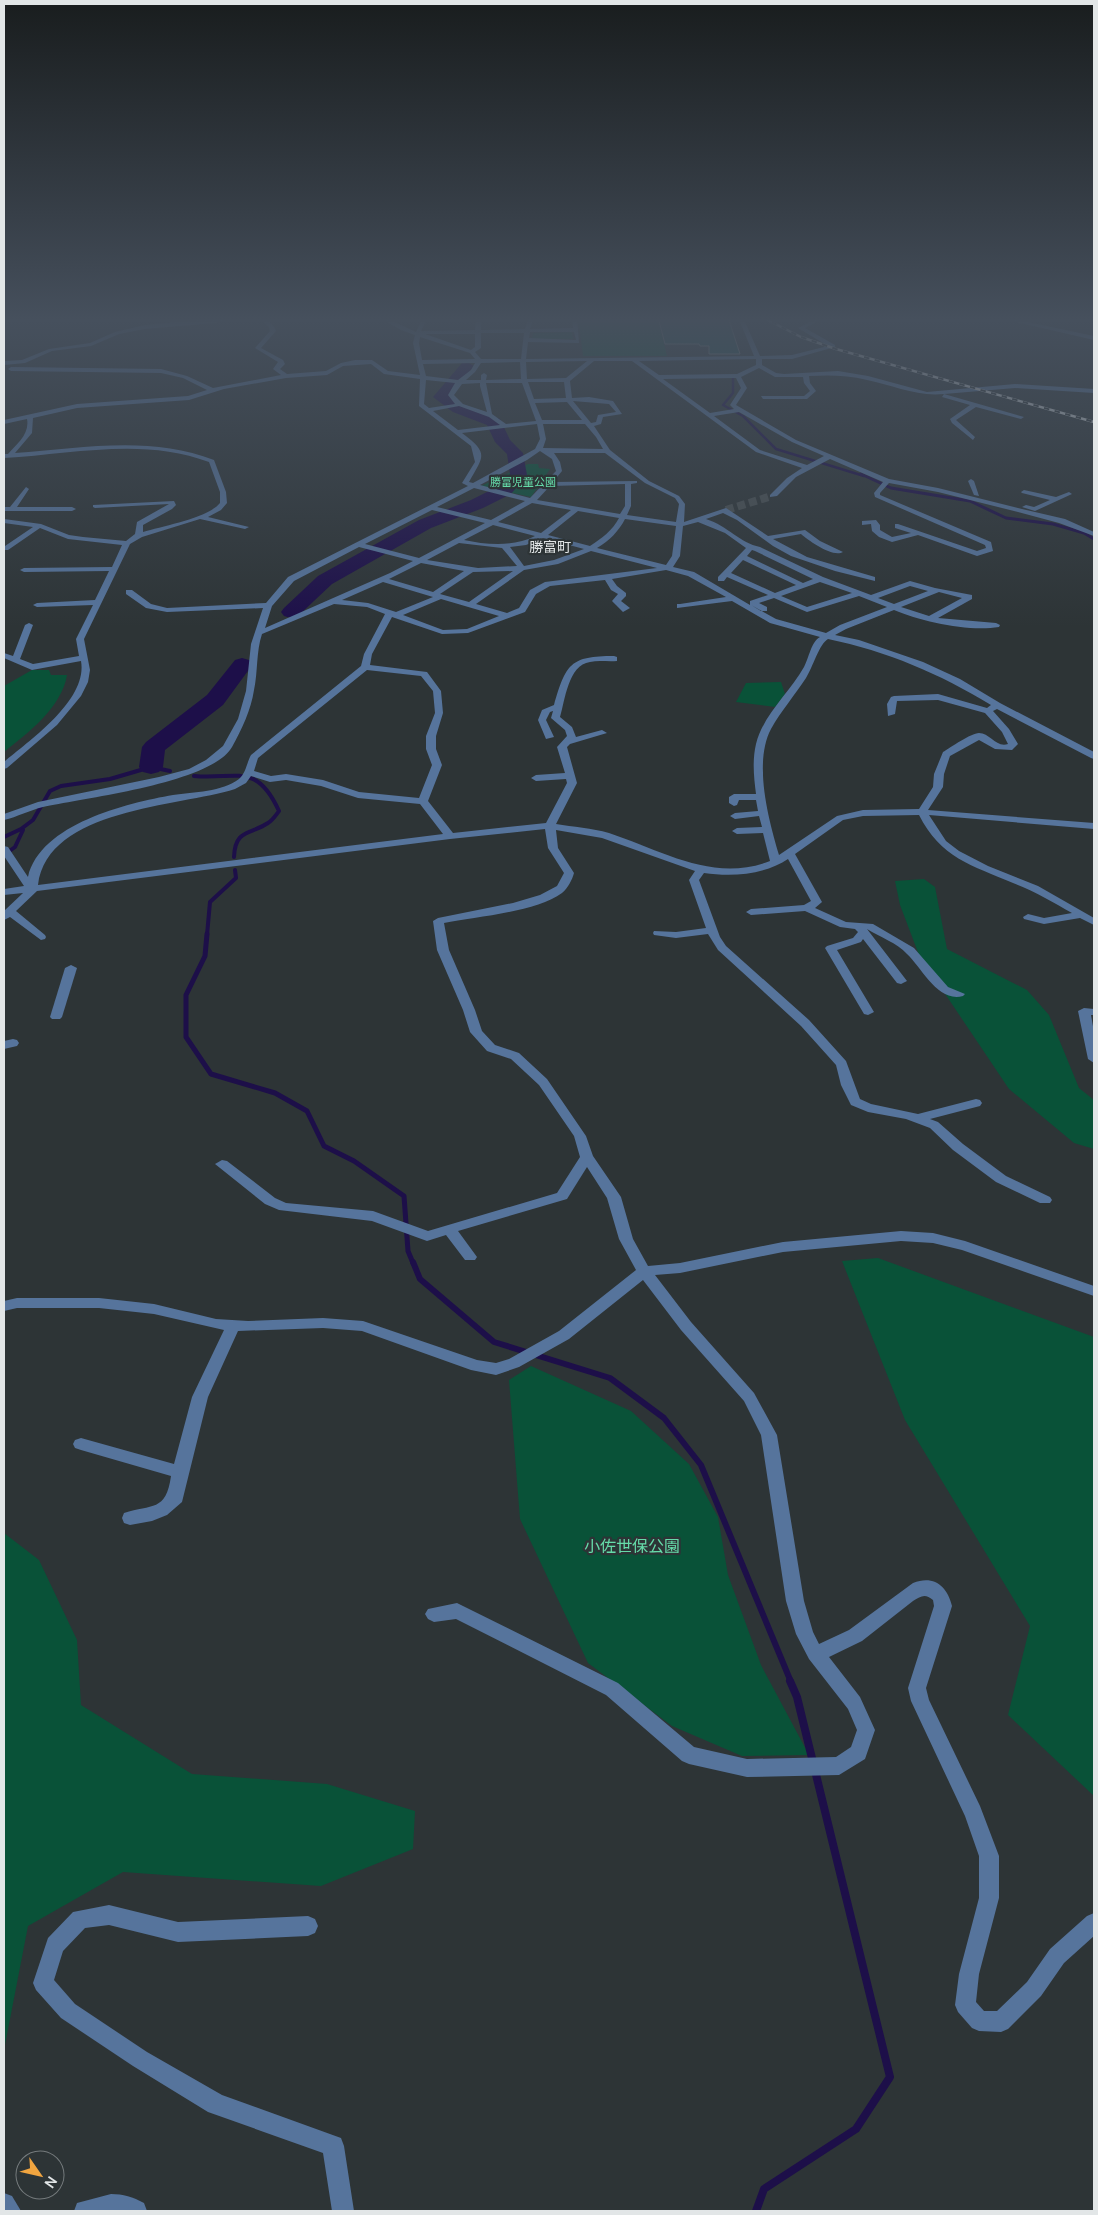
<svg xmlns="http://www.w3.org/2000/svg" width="1098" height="2215" font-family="Manrope,'Noto Sans JP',sans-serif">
<rect width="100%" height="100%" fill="#2d3436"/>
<g fill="#095238">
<path d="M578 317H658L667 356H583Z"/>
<path d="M572 332 573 339H532L533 333Z"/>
<path d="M528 464H538L539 468 550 469 531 497 481 486Z"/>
<path d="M32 670H49L51 675H67C62 707 28 733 4 752V686Z"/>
<path d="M781 682 785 694 775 707 736 702 746 683Z"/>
<path d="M924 879 935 887 947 949 1027 990 1049 1015 1079 1088 1094 1100V1149L1074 1143 1009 1089 919 955 900 905 895 881Z"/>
<path d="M878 1258 1094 1337V1796L1008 1715 1030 1626 905 1420 842 1261Z"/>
<path d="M531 1366 631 1411 689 1464 718 1517 728 1575 761 1665 809 1755 742 1756 672 1726 588 1663 520 1519 509 1380Z"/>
<path d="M4 1533 39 1560 77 1640 81 1705 192 1774 327 1784 415 1811 413 1849 321 1886 123 1872 28 1926 4 2050Z"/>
</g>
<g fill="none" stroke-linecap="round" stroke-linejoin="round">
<path stroke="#1d0f49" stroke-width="2.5" d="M733 377V393L723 405 743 416 776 449 864 476"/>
<path stroke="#1d0f49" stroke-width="3" d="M861 474 891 488 970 501 1006 518 1053 524 1084 533 1094 539"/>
<g stroke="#1d0f49" stroke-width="4">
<path d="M194 776C236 780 256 761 279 811 276 815 273 820 268 823 250 835 235 829 234 857"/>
<path d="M4 837 21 829 33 820 50 791 61 786 110 779 151 767 170 771"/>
<path d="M4 855 15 847 23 830"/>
<path d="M207 935 210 902 236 878 235 870"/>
</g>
<path stroke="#1d0f49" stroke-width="5" d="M207 934 205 956 186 995V1037L211 1074 275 1093 307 1111 324 1146 354 1161 404 1196 408 1251 413 1263"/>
<path stroke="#1d0f49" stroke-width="6" d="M413 1262 420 1279 494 1342 610 1378 664 1418 701 1465 791 1682"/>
<path stroke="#1d0f49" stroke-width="8" d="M756 2211 764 2189 856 2129 890 2077 797 1697 790 1681"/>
<g fill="#1d0f49" fill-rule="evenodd">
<path d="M467 362 474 366 450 396 463 406 500 419 510 440 523 453 527 475 511 494 483 508 431 528 332 584 298 616 291 618 284 616 281 612 284 608 318 576 419 520 471 500 499 486 510 474 507 454 495 442 487 425 453 412 433 397 462 363Z"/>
<path d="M242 658 249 660 253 664 223 705 165 750 163 767 159 772 151 774 143 772 139 767 142 747 146 742 207 695 235 660Z"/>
</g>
</g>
<path fill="#12504f" stroke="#868e8e" d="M658 317H728L740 354H709V346H700L699 344H665Z"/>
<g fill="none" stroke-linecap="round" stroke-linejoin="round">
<path stroke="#484f51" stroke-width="8" stroke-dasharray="8 4" stroke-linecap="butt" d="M726 510 772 496"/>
<g fill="#56749c" fill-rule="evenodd">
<path d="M227 317H236L215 323 145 329 119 334 91 346 52 351 25 363 4 365V361L22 360 49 349 90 343 115 332 145 325Z"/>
<path d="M257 317C265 317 273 323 276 331L261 348 283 360 285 364 280 369 287 374 326 371 341 363 355 360H372L388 371 420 375 413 343 415 335 401 330 378 317H384L416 332 423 317H428L421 331 475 330 476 317H481V330L525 329 529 317H534L530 329 573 328 572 317H577L579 343 528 342 526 359 754 356 738 317H743L760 356 792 355 828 346 798 328 820 317H826L805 328 835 345V347L792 359H762V365L776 373 784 374 838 371 868 376 927 392 1015 384 1094 389V393L1015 388 944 394 1024 417 1021 419 976 407 956 420 975 437 973 440 952 423 950 419 970 405 942 397 944 394C917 397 893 385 867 380 847 375 829 375 809 376L810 383 816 391 807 399H763L761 396H804L810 391 804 383 803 377H775L759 368 741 377 747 388 736 405 796 440 889 479 938 488 1022 509 1065 519 1094 532V536L1059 523 1018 512 938 492 889 483 880 493V495L991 542 993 551 977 556 918 535 892 542 879 537 872 531 871 524 862 525V521L876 520 880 525V530L892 537 911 533 895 528V524H898L977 551 986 548 985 545 875 497 874 493 883 482 830 459 796 477 777 496 770 497V495L787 478 802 468 756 452 632 361H594L570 381 572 398 589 397 613 401 622 414 603 417 601 424 594 426 610 450 649 481 679 496 685 504 684 522 726 508 768 536 805 530 820 541 843 552C833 558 809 541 801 534L773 539 807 557 875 577V581L835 571 791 556 773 546 737 520 723 513 706 519C728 526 740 543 760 547L823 577 871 595 910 581 935 588 972 595V599L938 618 996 623 1000 625 999 627C969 632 922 622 894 610L846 629 835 635 859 640 923 662 960 679 1000 703 1094 752V759L1091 758 997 709 993 711 1009 729 1018 744 1012 750 995 749 979 740 950 756 944 774 943 787 928 810 1094 823V829L929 815 946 841 959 851 988 866 1038 886 1094 918V925L1080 918 1044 924 1024 919 1023 917 1028 914 1044 918 1072 913C1053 902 1034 891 1013 883 971 865 941 858 919 815L863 816 843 820 795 854 822 902 815 908 846 922 873 924 914 948 948 987 965 994 963 996C938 1003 922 968 907 954 897 943 880 937 867 929L907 981 901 984 897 983 863 939 861 942 837 950 874 1012 868 1015 864 1014 825 948 827 946 853 938 858 932 855 929 840 927 805 911 751 915 746 912 751 909 804 905 811 901 788 859C764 875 732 877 704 873L699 880 720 937 726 946 809 1020 846 1061 860 1099 871 1104 918 1114 976 1099 980 1100 982 1103 980 1106 930 1119 938 1122 963 1144 1006 1176 1050 1197 1052 1200 1050 1203H1040L996 1182 953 1150 930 1128 906 1119 868 1112 851 1105 841 1085 836 1065 801 1026 718 950 708 934 676 938 654 935 653 933 654 931 676 932 706 928 689 880 695 871 602 838 556 830 558 848 574 873C572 880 568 888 562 893 536 912 475 917 444 923L449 950 475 1010 482 1031 495 1045 519 1053 547 1079 586 1136 593 1156 621 1197 633 1239 648 1266 680 1263 783 1242 901 1231 933 1233 965 1241 1094 1286V1296L962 1250 933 1243 901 1241 783 1252 680 1273 655 1275 691 1322 754 1393 777 1435 804 1601 813 1632 819 1644 849 1630 913 1583C934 1575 947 1586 952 1606L926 1688 929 1700 980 1806 999 1856V1898L979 1974 976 2002 984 2011H997L1027 1982 1050 1949 1087 1916 1094 1913V1936L1064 1963 1041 1996 1008 2029 1001 2032 979 2031 972 2028 958 2012 955 2005 959 1974 979 1898V1856L965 1816 911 1701 908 1688 934 1606 933 1600C925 1593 921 1596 913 1601L862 1641 829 1657 860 1697 875 1730 865 1759 839 1775 747 1777 689 1764 682 1761 606 1695 456 1619 434 1622 428 1619 425 1614 428 1609 457 1603 463 1606 618 1683 694 1747 747 1759 836 1757 851 1747 857 1730 848 1709 809 1659 796 1634 786 1601 761 1435 744 1401 681 1330 643 1280 569 1339 519 1367 496 1375 471 1370 362 1331 323 1328 238 1331 208 1397 182 1502 167 1515 152 1521 130 1525 124 1523 122 1518 124 1513C152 1504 166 1512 171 1476L81 1450 75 1448 73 1444 75 1440 81 1438 174 1464 192 1397 224 1330 154 1314 99 1308H17L4 1311V1301L17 1298H99L154 1304 216 1319 248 1321 323 1318 363 1321 477 1360 496 1363 509 1359 559 1331 636 1270 619 1239 607 1198 587 1167 567 1199 458 1231 477 1257 475 1260H465L446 1235 427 1241 372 1221 279 1210 265 1204 215 1164 222 1160 227 1161 275 1198 286 1203 373 1211 428 1231 557 1193 580 1157 574 1136 539 1085 511 1059 487 1051 470 1032 463 1010 437 950 433 921 438 918 513 903 540 895 557 886 564 873 548 848 545 829 450 839 37 891 16 911 45 935 46 937 45 939 41 940 10 917 4 920V911L23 893 4 895V889L24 886 4 856V846L8 847 28 877C40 824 127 803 173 795 194 792 222 792 239 779 246 773 247 762 251 755L361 666 364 654 385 614 367 607 334 604 262 634C256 652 258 672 254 690 251 710 242 729 232 747 212 783 84 798 43 807 30 810 17 817 4 820V814L38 802 159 777 189 769 206 760 223 746 238 719 246 691 251 644 263 608 167 612 146 608 126 594V590H132L151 604 167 608 266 603 288 577 468 486 462 483 475 462 471 446 419 406 420 379 384 374 371 364 343 366 327 375 286 378 224 389 189 400 77 408 33 418 32 433 15 453C81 448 151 435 214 460L226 492 227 503 221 510 208 517 249 527 245 529 200 519 142 537 130 544 84 639 90 670 88 682 81 696 57 725 7 768 4 769V762C30 740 88 700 81 661L32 670 4 658V653L13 656 25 625 29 623 33 625 20 659 33 664 79 656 76 639 93 605 37 607 33 605 37 603 95 600 109 571 24 572 20 570 24 568 112 567 122 545 68 539 40 528 8 550H5V546L33 527 4 523V519L41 524 69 535 83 537 126 541 135 534 137 522 169 504 95 508 93 507V505L174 501 176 505 172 509 143 525V532C163 526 208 518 220 503V492L209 462C144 437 71 454 4 458V454H8C17 444 30 434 27 419L4 424V420L77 404 188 396 207 390 183 378 161 373 11 371 8 369 11 367 161 369 187 376 213 388 281 375 273 369 278 362 255 348 270 331 269 327ZM530 332H574L576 340 529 338ZM481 333H524L521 359H481L475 352 481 348ZM425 334H475V347L471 350ZM420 337 470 353 475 359 422 360 419 343ZM756 359V365L737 374 659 375 639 361ZM587 361 566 378 527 379 526 362ZM520 362 521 379 486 380 487 375 484 373 481 375V380H466L475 372 481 363ZM475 363 471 370 458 380 426 376 423 364ZM736 378 741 388 730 405 734 409 710 413 663 379ZM426 380 455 383 448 395 455 404 429 408 424 404ZM528 382H564L566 398 534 399ZM480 383V386L487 412 463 404 454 395 462 384ZM486 383H522L536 421 506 424 492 414ZM573 401 609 404 616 412 598 415 596 422 591 423ZM567 402 582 420H542L535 403ZM459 406 489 417 500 425 458 430 433 411ZM739 412 792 442 824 456 807 465 760 450 714 416ZM537 424 540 439 535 449 473 483 469 482C483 456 490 454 462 433ZM543 424H585L596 437 603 449 543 448 546 439ZM540 451 552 459 556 471 530 498 480 485 527 460ZM554 453H605L645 483 675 498 679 504 676 522 627 515 631 506V484L637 483V481L553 482 562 471 560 462ZM625 484V506L620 514 537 500 550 486ZM474 488 525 501 491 520 437 507ZM532 503 571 510 541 533 498 522ZM432 510 485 523 419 558 365 544ZM578 511 619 518C613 530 601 539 590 546L548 535ZM625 519 676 526 672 556 666 565 597 548C609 541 619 531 625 519ZM698 522 725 533 746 548 718 577V581H724L727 577 768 595 750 601V605L694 572 673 567 680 556 683 526ZM493 525 535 536C514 547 487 545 464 540ZM543 538 584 549 554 560 524 566 510 547 526 545ZM459 543 502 548 517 566 478 568 427 560ZM359 547 413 561 390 573 265 628 272 606 294 581ZM752 550 755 551 813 579 803 583 747 556ZM591 551 657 568 545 582 530 590 519 608 507 613 476 604 524 570 558 564ZM743 560 796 585 775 593 731 573ZM421 563 464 571 433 592 389 579ZM666 570 688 576 726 597 680 604H677V608L732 601 770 623 820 637C811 642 809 658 804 667 790 692 763 715 756 744 752 761 754 778 756 794H734L729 797V803L734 806 737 805 739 800H756L758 811 735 813 730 816 735 819 759 816 762 827 737 828 732 831 737 834 763 833 770 861C713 883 663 851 609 833 592 828 573 827 556 824L577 783 567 747 570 744 607 733 602 730 576 737 572 727 560 717C565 701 568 665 590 662 599 660 608 662 617 661V657L614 656C570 656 566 664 554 705L542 710 538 720 546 739 554 737 546 720 550 712 553 711 551 718 565 730 567 736 557 747 565 773 536 775 531 778 536 781 566 779 567 783 546 823 453 833 428 801 442 765 436 749V736L443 713 441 691 427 672 370 665 372 654 392 617 442 634 468 633 525 612 536 594 550 586 605 580 611 590 618 594 612 601 623 612 630 608 621 601 626 596V593L617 586 612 579ZM513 571 469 602 440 594 473 572ZM383 582 433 597 396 612 368 603 342 600ZM820 582 852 593 807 607 781 596ZM910 586 928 591 894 604 878 598ZM939 592 962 598 929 616 901 607ZM859 596 887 607 840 625 826 633 776 619 751 605 761 611H767V607L759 603 774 598 807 612ZM441 599 499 616 467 629 443 630 403 615ZM828 639C887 651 940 674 991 705L987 708 938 694 894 696 891 697 887 704 888 716 895 714 897 701 938 700 985 713 1002 732 1008 744C996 748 990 733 979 733 971 733 950 748 943 752L934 774 933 787 919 809 863 810 837 816 779 855C769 821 753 763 771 729 781 711 795 695 806 678 813 667 819 644 828 639ZM367 670 421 676 433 691 435 713 426 736V749L432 765 419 798 359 792 323 780 286 774 271 776 254 771 258 758ZM251 776 270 782 286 780 321 786 358 798 420 804 443 834 38 885C48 808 178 807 235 789L246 783Z"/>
<path d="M266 317H323L296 321Z"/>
<path d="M995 317H1004L1094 336V340Z"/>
<path d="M1086 317H1094V320L1087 318Z"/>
<path d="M971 479 974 481 979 496 974 495 968 481Z"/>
<path d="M26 487 29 489 17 507H72L76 509 72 511H4V507H10Z"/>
<path d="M1024 490 1056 497 1069 492 1072 494 1035 511 1022 507 1026 505 1034 507 1050 500 1022 493 1021 492Z"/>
<path d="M71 965 77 968 62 1017 60 1019H52L50 1017 65 968Z"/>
<path d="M1084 1008 1094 1009V1015H1091L1094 1032V1063L1088 1059 1078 1011Z"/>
<path d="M13 1039 17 1040 19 1043 17 1046 4 1049V1041Z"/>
<path d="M109 1905 178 1922 308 1916 315 1919 318 1926 315 1933 308 1936 178 1942 109 1925 85 1928 63 1951 54 1980 75 2004 147 2052 222 2095 341 2138 344 2146 354 2211H332L323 2153 208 2112 133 2066 61 2018 36 1990 33 1983 48 1938 73 1912Z"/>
<path d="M4 2193 12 2196 21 2211H4Z"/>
<path d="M111 2194C123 2194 133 2197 144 2203L147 2211H74L77 2203Z"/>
</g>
<defs>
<path id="rail" d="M762 317 801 337 836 349 1094 422"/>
</defs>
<use href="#rail" stroke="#cdd1d2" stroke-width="2.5"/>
<use href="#rail" stroke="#2d3436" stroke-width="2" stroke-dasharray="5.5" stroke-linecap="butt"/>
</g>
<linearGradient id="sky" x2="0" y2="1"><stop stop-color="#191d1e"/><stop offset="0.51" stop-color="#46505d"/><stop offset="1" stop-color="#46505d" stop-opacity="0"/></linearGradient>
<rect width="1098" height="627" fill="url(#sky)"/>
<g text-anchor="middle" stroke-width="4.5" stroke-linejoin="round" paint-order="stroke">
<g font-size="11" fill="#65dba9" stroke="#2d3436">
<text x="523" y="486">勝富児童公園</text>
</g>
<g font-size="14" fill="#e2e6e7" stroke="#2d3436">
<text x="550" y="552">勝富町</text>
</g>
<g font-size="16" fill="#65dba9" stroke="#2d3436">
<text x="632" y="1552">小佐世保公園</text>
</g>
</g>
<rect width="1098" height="2215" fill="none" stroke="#e2e6e7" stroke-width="10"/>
<g transform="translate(40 2175) rotate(124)"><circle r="24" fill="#2d3436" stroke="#757b7d"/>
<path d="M0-4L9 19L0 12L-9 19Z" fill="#f1a540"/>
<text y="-8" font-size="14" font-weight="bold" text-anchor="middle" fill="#e2e6e7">N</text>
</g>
</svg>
